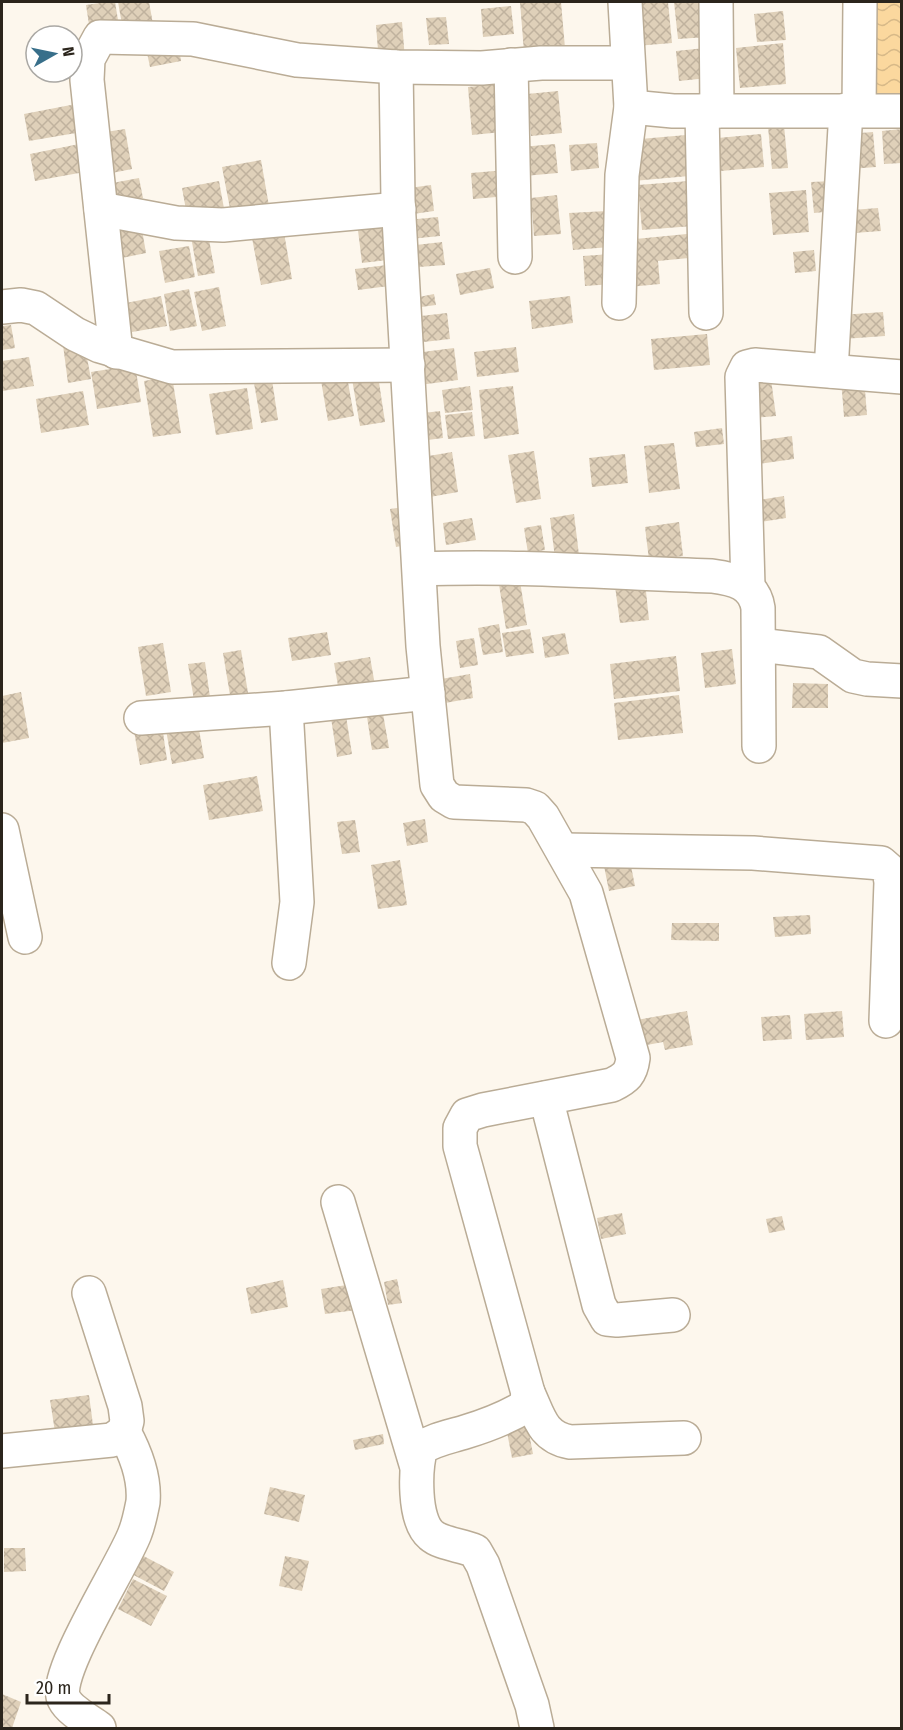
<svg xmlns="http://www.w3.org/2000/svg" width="903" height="1730" font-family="'Fira Sans Condensed',sans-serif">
<defs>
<pattern id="water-waves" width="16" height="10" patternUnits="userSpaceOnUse" patternTransform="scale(1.5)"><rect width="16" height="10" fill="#fbd89e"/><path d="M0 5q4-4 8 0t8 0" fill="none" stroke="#d7b988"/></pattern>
<pattern id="building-cross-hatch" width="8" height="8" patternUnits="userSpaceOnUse" patternTransform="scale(1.5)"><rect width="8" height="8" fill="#dfd0b9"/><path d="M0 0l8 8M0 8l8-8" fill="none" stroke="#c0b29e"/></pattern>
</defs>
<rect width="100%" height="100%" fill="#fdf7ed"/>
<path fill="url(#water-waves)" d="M874 2H901V95H875Z"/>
<g fill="url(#building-cross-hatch)">
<path d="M107 2H115L119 26 90 31 86 5Z"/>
<path d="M118 2H149L153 24 123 30Z"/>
<path d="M520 2H561L565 48 524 52Z"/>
<path d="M632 2H668L672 43 636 46Z"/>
<path d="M674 2H704L707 37 678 39Z"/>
<path d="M511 6 514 34 483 37 481 9Z"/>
<path d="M783 11 786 40 757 42 754 14Z"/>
<path d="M446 17 449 44 429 45 426 18Z"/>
<path d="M402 22 405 60 379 63 376 25Z"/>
<path d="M178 42 181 61 150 67 146 48Z"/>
<path d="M783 43 786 84 740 88 736 48Z"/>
<path d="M705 48 708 78 679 81 676 51Z"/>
<path d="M498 84 502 132 472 135 468 87Z"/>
<path d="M558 91 562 133 531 136 527 94Z"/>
<path d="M76 104 82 132 29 141 24 114Z"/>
<path d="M784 125 788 168 772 169 768 127Z"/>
<path d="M125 129 132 169 107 174 99 133Z"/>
<path d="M902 129V163L884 164 882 131Z"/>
<path d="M873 132 876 167 850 169 847 134Z"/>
<path d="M761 134 764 167 710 172 707 139Z"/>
<path d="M686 135 689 176 633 181 629 140Z"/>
<path d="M84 143 90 171 35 181 30 154Z"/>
<path d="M597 143 599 168 571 171 569 145Z"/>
<path d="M555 144 558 173 524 176 521 147Z"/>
<path d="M261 160 270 212 232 219 222 167Z"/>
<path d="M506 170 508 196 473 199 471 173Z"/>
<path d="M139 178 143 198 106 206 102 185Z"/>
<path d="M219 181 225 214 188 221 182 188Z"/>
<path d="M689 181 693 226 642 230 638 185Z"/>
<path d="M833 181 836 211 814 213 811 182Z"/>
<path d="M431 185 434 211 413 214 409 188Z"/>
<path d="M806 190 809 232 773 235 769 193Z"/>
<path d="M557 195 561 234 534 236 531 198Z"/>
<path d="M878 208 881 231 854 233 852 210Z"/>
<path d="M607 211 610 247 573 250 569 213Z"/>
<path d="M438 217 440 236 410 239 407 220Z"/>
<path d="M391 218 396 259 362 263 357 222Z"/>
<path d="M141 224 146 253 117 259 112 229Z"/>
<path d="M283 227 292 279 261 285 251 233Z"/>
<path d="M207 228 215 273 198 276 190 231Z"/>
<path d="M697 233 699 257 658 261 660 284 629 287 625 240Z"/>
<path d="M442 242 445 265 419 267 416 245Z"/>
<path d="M189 246 195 277 165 283 159 251Z"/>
<path d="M814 250 816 271 795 273 793 252Z"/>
<path d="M611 254 613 284 585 286 583 256Z"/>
<path d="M387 265 389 286 358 290 355 269Z"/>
<path d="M490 268 494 288 460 295 456 274Z"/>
<path d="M219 287 226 326 202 331 194 292Z"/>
<path d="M189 289 197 326 170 331 164 294Z"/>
<path d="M434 294 436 305 421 307 419 297Z"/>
<path d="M161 296 167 326 132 332 126 303Z"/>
<path d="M570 296 573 323 532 329 529 301Z"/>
<path d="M883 312 885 336 843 339 841 315Z"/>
<path d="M447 313 450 339 415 343 412 317Z"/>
<path d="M11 325 15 348 2 350V326Z"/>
<path d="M707 334 710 365 654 370 651 339Z"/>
<path d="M84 342 91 379 68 383 63 345Z"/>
<path d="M516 347 519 372 477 377 474 352Z"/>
<path d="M454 348 458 380 419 385 415 353Z"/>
<path d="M29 357 34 386 2 391V361Z"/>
<path d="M135 365 141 402 97 409 91 372Z"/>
<path d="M377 369 385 422 360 426 351 373Z"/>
<path d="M346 371 354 416 328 421 320 375Z"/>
<path d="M770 372 776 416 753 418 747 374Z"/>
<path d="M172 376 181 433 153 437 144 381Z"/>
<path d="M864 378 867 415 844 417 841 379Z"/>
<path d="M272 380 278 420 261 423 254 383Z"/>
<path d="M470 386 473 410 445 413 442 390Z"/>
<path d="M513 386 519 434 484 439 479 390Z"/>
<path d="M247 388 253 429 216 435 209 394Z"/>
<path d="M83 391 89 425 41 433 36 399Z"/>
<path d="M440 411 443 438 420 441 416 414Z"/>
<path d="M472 412 475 436 448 439 445 415Z"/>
<path d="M722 428 724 444 696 447 694 432Z"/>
<path d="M792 436 794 459 759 464 756 441Z"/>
<path d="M674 443 680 489 649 493 644 446Z"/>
<path d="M534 451 541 499 516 503 508 455Z"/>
<path d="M452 452 458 492 424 498 417 458Z"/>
<path d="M625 454 628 483 592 487 589 458Z"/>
<path d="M784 496 786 518 755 523 752 501Z"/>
<path d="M411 506 417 543 396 547 390 509Z"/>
<path d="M574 514 579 555 555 558 550 518Z"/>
<path d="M472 518 476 540 446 545 443 523Z"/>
<path d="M679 522 683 556 649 560 645 527Z"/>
<path d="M541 525 545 550 528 553 524 528Z"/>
<path d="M519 575 527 625 506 629 498 578Z"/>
<path d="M645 582 649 620 620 623 615 586Z"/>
<path d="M499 624 503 652 483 655 478 628Z"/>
<path d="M530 629 534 653 506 657 502 633Z"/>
<path d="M327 632 331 655 292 661 288 638Z"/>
<path d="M565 633 569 654 545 658 542 637Z"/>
<path d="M474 638 478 665 460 668 456 641Z"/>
<path d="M163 643 171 692 146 696 138 647Z"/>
<path d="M732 649 736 684 705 688 701 653Z"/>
<path d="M241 650 249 699 231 701 223 653Z"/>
<path d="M676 656 680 691 614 699 610 664Z"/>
<path d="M370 657 376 691 340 697 334 663Z"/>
<path d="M205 662 210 697 194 700 188 664Z"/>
<path d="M470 674 473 698 445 703 441 679Z"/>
<path d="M793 683 828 684V708H792Z"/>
<path d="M21 692 29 738 2 743V696Z"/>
<path d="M679 695 683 733 618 740 614 703Z"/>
<path d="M382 708 389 748 372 750 366 710Z"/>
<path d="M346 716 352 754 337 757 331 718Z"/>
<path d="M197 718 204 758 172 764 165 724Z"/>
<path d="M162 726 167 760 140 765 134 731Z"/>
<path d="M257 776 263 811 209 820 203 785Z"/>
<path d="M425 819 428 842 407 846 403 823Z"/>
<path d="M355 820 360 852 342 854 337 822Z"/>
<path d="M629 856 635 886 609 891 603 861Z"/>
<path d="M400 860 407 905 378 909 371 865Z"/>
<path d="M810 915 811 934 775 937 773 917Z"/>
<path d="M672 923H719V941L671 940Z"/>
<path d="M687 1011 693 1045 665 1050 663 1042 636 1047 631 1021Z"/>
<path d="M842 1011 844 1037 806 1040 804 1014Z"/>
<path d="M790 1015 792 1039 763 1041 761 1017Z"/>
<path d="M622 1213 626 1234 601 1239 597 1218Z"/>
<path d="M782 1216 785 1230 769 1233 766 1219Z"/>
<path d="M397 1279 402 1303 388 1305 384 1282Z"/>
<path d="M283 1280 288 1307 251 1314 246 1288Z"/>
<path d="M353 1284 357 1310 325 1314 321 1289Z"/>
<path d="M89 1395 93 1425 55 1432 50 1400Z"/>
<path d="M527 1423 533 1454 512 1458 506 1427Z"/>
<path d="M383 1434 384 1444 355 1450 353 1440Z"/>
<path d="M270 1487 305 1495 299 1522 264 1514Z"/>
<path d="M4 1548H25L26 1571 4 1572Z"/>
<path d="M136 1552 174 1572 164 1591 126 1571Z"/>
<path d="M285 1556 309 1561 302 1591 279 1586Z"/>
<path d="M133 1579 167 1596 151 1626 118 1609Z"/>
<path d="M2 1694 21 1702 12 1728H2Z"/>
</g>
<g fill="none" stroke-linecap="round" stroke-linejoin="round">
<defs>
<g id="minor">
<path d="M716 2 717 111"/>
<path d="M511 65 515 257"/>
<path d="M396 67 398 200 423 646 437 785 444 796 454 802 526 805 535 808 543 817 586 893 633 1058C631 1074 626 1078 612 1085L483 1110 467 1115 460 1128V1146L528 1393 526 1406C508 1417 485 1426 465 1432 449 1437 435 1439 421 1448 415 1468 413 1520 431 1535 441 1544 462 1545 475 1551L483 1565 532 1705 537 1728"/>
<path d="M631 107 673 111H902"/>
<path d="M859 110 860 2"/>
<path d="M702 111 706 313"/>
<path d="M101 209 176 223 223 225 399 209"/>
<path d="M619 303 622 175 631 107 625 2"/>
<path d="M2 307 21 305 36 308 75 334 100 346 172 367 408 365"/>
<path d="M116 352 87 80 88 59 100 37 193 39 297 60 396 67 482 68 541 63H627"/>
<path d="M831 371 846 110"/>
<path d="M420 569C518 565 615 573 712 576 734 579 754 583 758 608L759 746"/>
<path d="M748 586 742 377 747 367 755 365 902 377"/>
<path d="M759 645 819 652 853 676 867 679 902 681"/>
<path d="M286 708 297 902 289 963"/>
<path d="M141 718 286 708 428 693"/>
<path d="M2 830 25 937"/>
<path d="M563 850 753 853 881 863 889 870 891 882 886 1021"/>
<path d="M546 1098 599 1305 607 1319 617 1320 673 1315"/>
<path d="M338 1202 416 1464"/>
<path d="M528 1393C539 1416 542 1437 570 1442L684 1438"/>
<path d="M2 1451 112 1440 124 1432 127 1421 125 1406 89 1293"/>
<path d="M99 1728C88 1720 70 1711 64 1699 51 1676 125 1562 135 1533 139 1523 141 1512 143 1502 145 1478 135 1452 124 1432"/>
</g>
</defs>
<use href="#minor" stroke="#baac96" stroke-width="36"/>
<use href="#minor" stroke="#fff" stroke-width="33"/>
</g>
<rect width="903" height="1730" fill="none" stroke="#2b251c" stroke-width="6"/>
<g transform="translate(54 54) rotate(81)"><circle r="28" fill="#ffffff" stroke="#aaa8a4" stroke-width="1.5"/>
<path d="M0-4.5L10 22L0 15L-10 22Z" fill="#386f8a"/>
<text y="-9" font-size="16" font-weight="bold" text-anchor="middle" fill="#2b251c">N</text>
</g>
<path d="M27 1694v9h82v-9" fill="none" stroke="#2b251c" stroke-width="3"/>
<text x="36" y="1694" font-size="18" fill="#2b251c" stroke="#ffffff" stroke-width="4.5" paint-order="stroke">20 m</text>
</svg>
